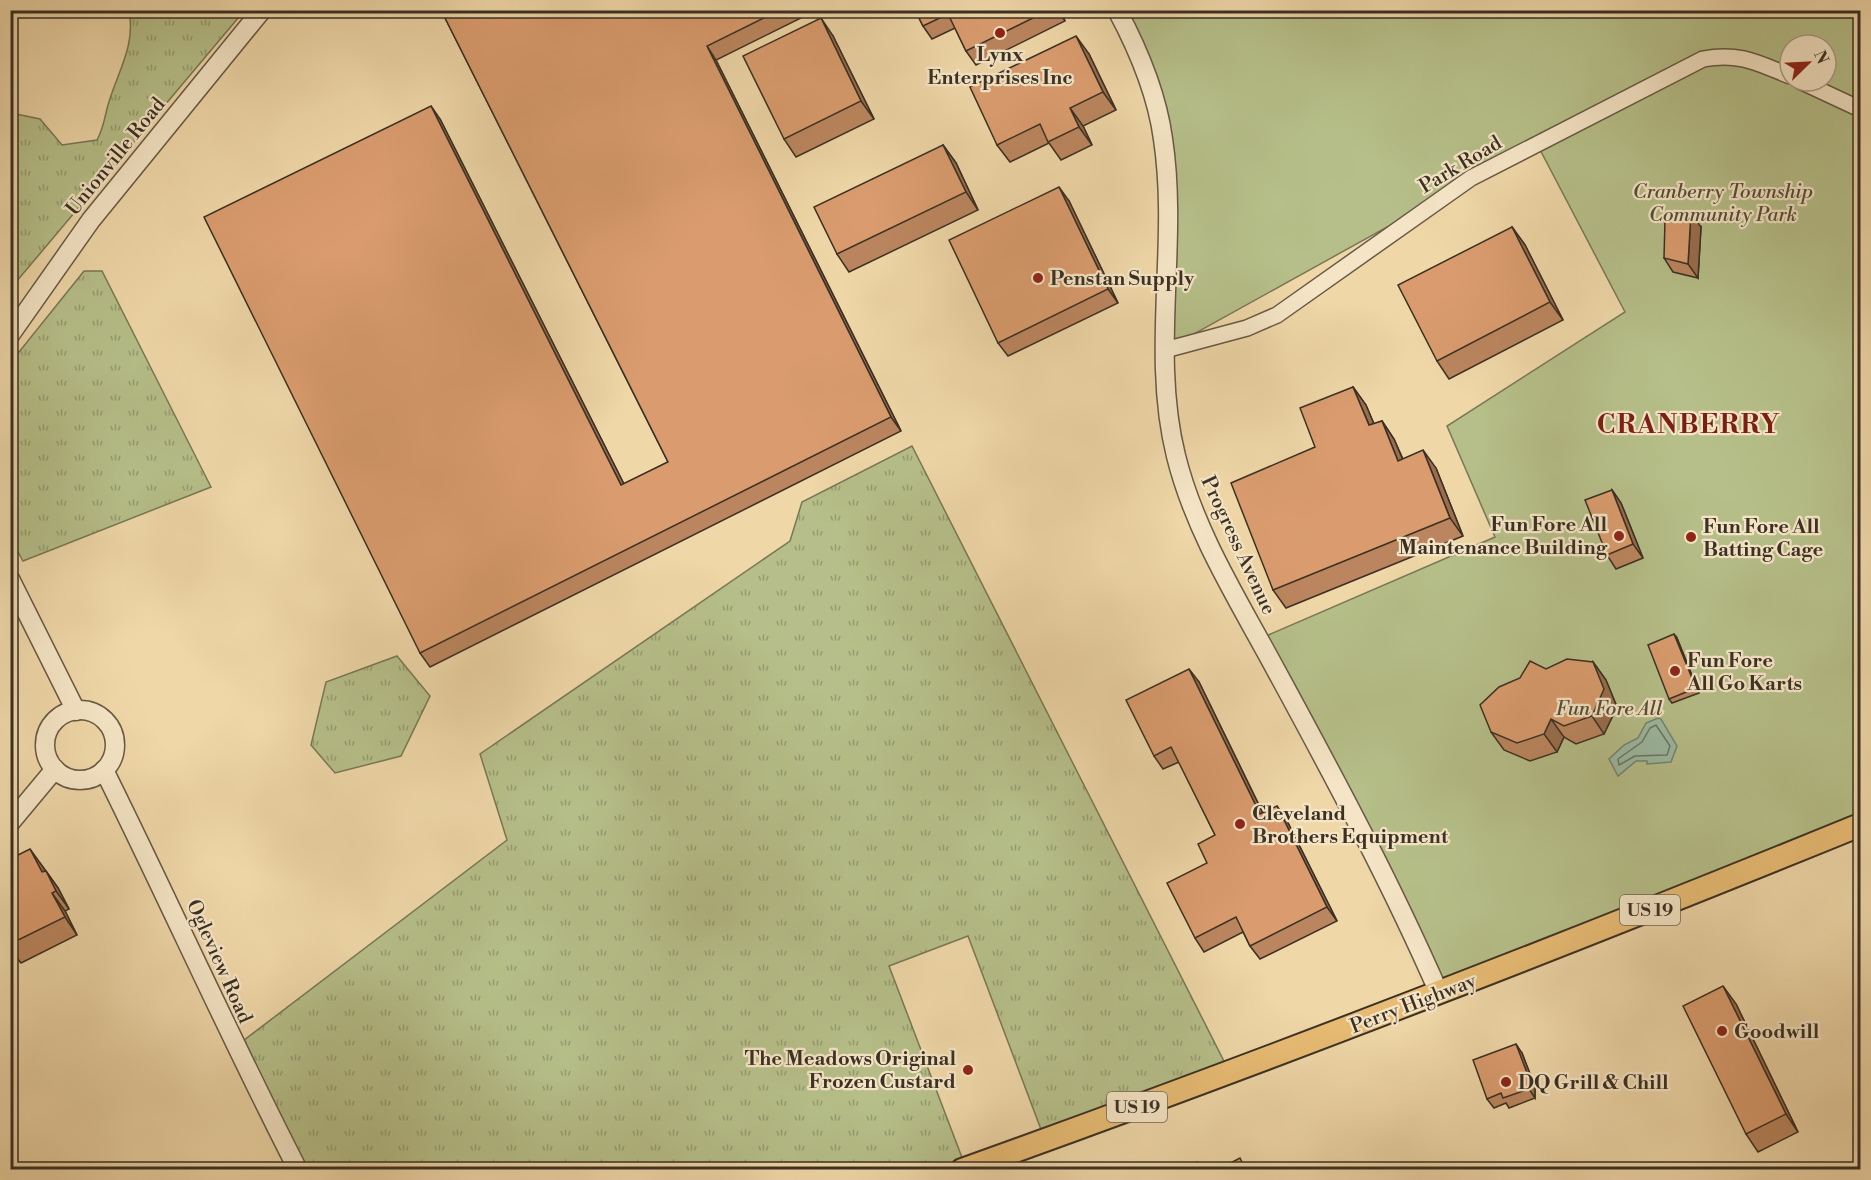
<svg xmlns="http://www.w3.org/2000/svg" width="1871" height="1180" font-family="'Libre Bodoni',serif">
<defs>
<pattern id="grass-tufts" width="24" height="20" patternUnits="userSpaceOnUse" patternTransform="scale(1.5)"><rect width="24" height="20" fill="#b6bf89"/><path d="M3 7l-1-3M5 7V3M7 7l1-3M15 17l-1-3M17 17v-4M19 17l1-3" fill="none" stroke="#959c70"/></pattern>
</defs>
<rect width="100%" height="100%" fill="#efd7a8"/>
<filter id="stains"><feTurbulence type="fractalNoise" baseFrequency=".00333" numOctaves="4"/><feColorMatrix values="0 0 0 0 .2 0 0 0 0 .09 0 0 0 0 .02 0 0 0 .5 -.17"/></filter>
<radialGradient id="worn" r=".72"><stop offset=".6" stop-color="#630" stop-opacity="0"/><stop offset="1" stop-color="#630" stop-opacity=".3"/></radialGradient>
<g fill="url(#grass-tufts)" stroke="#787856" stroke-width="1.5">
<path d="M129 11H244L11 288V113L40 119 62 145 97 140C104 127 104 119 108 105 117 73 136 46 129 11Z"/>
<path d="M84 271H102L211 487 23 561 11 539V362Z"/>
<path d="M912 446 1230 1073 1045 1140 968 936 889 966 966 1168 962 1169H298L235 1047 507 840 480 754 790 541 802 502Z"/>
<path d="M397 656 430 696 401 756 335 773 311 745 326 682Z"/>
</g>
<path fill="#b6bf89" stroke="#787856" stroke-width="1.5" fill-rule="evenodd" d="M1110 11H1860V825L1439 993 1259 639 1495 537 1447 426 1625 312 1537 144 1165 350 1159 117ZM1790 45H1826V81H1790Z"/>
<path fill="#9bbaa3" stroke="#748370" stroke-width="1.5" d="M1658 718 1661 719 1677 746 1671 762 1647 764V761H1636L1618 776 1609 759 1624 745 1638 738 1646 723Z"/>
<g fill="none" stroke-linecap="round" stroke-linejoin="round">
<path stroke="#6a7564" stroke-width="1.5" d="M1656 725 1670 746 1667 755 1635 756 1619 765 1618 759 1642 742 1650 728Z"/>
<defs>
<g id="minor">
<path d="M1800 81 1860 109"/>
<path d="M1165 350 1247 328 1277 315 1471 178 1703 59C1739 52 1758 63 1790 76"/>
</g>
<g id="tertiary">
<path d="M1117 10C1139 51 1157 94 1163 139 1179 244 1150 352 1176 456 1195 533 1240 603 1277 672 1334 777 1391 883 1439 993"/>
<path d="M10 335 91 220 262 10"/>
<path d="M10 579 76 711"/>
<circle cx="80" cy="745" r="35"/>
<path d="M104 770C170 903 230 1038 298 1170"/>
<path d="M10 823 55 769"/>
</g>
<path id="primary" d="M962 1170C1264 1062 1563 946 1860 825"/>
</defs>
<use href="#minor" stroke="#675a45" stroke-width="18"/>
<use href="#tertiary" stroke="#675a45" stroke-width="21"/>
<use href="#primary" stroke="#3a3024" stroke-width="26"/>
<use href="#minor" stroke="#f5e5c6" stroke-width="15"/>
<use href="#tertiary" stroke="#f5e5c6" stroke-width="18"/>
<use href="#primary" stroke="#e8bc74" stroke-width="22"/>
</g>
<g fill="#bb865f" stroke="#3a3024" stroke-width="1.5">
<path d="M441 10H817L716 60 901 431 430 667 420 653 440 119 624 484 668 462Z"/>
<path d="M915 10H1060L1065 21 976 65 966 51 955 28 932 39 923 26Z"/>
<path d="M833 36 874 119 796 157 784 139Z"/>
<path d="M1089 54 1116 110 1083 126 1092 145 1061 160 1049 143 1010 162 997 145Z"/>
<path d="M943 145 956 163 978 210 849 272 837 254Z"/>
<path d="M1069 201 1118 303 1008 356 998 343Z"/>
<path d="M1512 227 1525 245 1563 320 1449 379 1437 361Z"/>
<path d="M1701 227 1698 278 1673 272 1664 258Z"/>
<path d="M1353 387 1366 405 1374 424 1382 421 1394 439 1403 459 1436 468 1463 536 1286 608 1273 590Z"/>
<path d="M1612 490 1621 503 1643 558 1616 569 1607 555Z"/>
<path d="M1677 638 1699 693 1672 703 1669 699Z"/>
<path d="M1593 662 1606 680 1617 707 1604 734 1576 744 1564 737 1557 752 1530 761 1504 750 1491 732 1546 669Z"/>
<path d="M1199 682 1263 813 1286 819 1337 921 1260 959 1250 946 1243 932 1204 952 1195 938 1207 863 1215 835 1179 762 1163 769 1154 756Z"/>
<path d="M10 859 43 867 58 888 69 909 65 911 77 935 21 963 10 949Z"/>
<path d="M1736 1004 1798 1132 1758 1152 1746 1134Z"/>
<path d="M1522 1053 1535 1087V1098L1509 1108 1506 1103 1494 1108 1487 1099Z"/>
</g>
<g fill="#996d4d" stroke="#3a3024" stroke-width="1.5">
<path d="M1058 10H1060L1065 21Z"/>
<path d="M821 18 833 36 874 119 861 101Z"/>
<path d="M1076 36 1089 54 1116 110 1103 92Z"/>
<path d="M707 46 716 60 901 431 891 417Z"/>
<path d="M431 106 440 119 631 498 621 485Z"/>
<path d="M1070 108 1083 126 1092 145 1079 127Z"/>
<path d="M943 145 956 163 978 210 966 192Z"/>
<path d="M1059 187 1069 201 1118 303 1108 289Z"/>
<path d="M1691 213 1701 227 1698 278 1688 264Z"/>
<path d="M1512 227 1525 245 1563 320 1550 302Z"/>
<path d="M1353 387 1366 405 1382 443 1369 425Z"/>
<path d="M1382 421 1394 439 1411 479 1398 461Z"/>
<path d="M1423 450 1436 468 1463 536 1450 518Z"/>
<path d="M1612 490 1621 503 1643 558 1633 544Z"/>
<path d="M1674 634 1677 638 1699 693 1696 688Z"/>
<path d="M1593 662 1606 680 1617 707 1604 734 1592 716Z"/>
<path d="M1189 669 1199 682 1270 828 1260 814Z"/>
<path d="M1551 719 1564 737 1557 752 1544 734Z"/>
<path d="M1277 806 1286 819 1337 921 1327 907Z"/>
<path d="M30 849 43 867 55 890 42 872Z"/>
<path d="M46 871 58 888 69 909 56 891Z"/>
<path d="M52 893 65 911 77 935 65 917Z"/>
<path d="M1723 986 1736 1004 1798 1132 1786 1114Z"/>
<path d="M1516 1044 1522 1053 1535 1087V1098L1529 1089Z"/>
</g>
<g fill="#da9c6e" stroke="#3a3024" stroke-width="1.5">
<path d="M441 10H780L707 46 891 417 420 653 204 217 431 106 621 485 668 462Z"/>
<path d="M915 10H1049L966 51 948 14 923 26Z"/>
<path d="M821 18 861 101 784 139 743 56Z"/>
<path d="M1076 36 1103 92 1070 108 1079 127 1048 142 1040 124 997 145 970 87Z"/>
<path d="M943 145 966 192 837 254 814 207Z"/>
<path d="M1059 187 1108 289 998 343 949 240Z"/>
<path d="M1691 213 1688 264 1664 258 1665 220Z"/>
<path d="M1512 227 1550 302 1437 361 1398 285Z"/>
<path d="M1353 387 1369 425 1382 421 1398 461 1423 450 1450 518 1273 590 1231 483 1315 447 1300 408Z"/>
<path d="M1612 490 1633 544 1607 555 1585 500Z"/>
<path d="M1860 566V578L1856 568Z"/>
<path d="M1674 634 1696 688 1669 699 1648 645Z"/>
<path d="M1567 659 1593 662 1604 689 1592 716 1564 726 1551 719 1544 734 1517 743 1491 732 1480 705 1499 687 1520 678 1530 661 1546 669Z"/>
<path d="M1189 669 1260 814 1277 806 1327 907 1250 946 1236 917 1195 938 1167 883 1207 863 1198 844 1215 835 1171 747 1154 756 1126 700Z"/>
<path d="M30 849 42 872 46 871 56 891 52 893 65 917 10 944V859Z"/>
<path d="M1723 986 1786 1114 1746 1134 1683 1006Z"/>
<path d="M1516 1044 1529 1078V1089L1503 1098 1501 1093 1487 1099 1473 1060Z"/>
<path d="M1240 1158 1246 1170H1217Z"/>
<path d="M1197 1162 1201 1170H1181Z"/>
</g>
<g fill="#8f2418" stroke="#f5e5c6" stroke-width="2">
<circle cx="1000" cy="33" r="6"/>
<circle cx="1038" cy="278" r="6"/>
<circle cx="1619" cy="536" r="6"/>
<circle cx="1691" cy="537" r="6"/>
<circle cx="1675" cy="671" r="6"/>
<circle cx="1240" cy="824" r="6"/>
<circle cx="1722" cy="1031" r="6"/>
<circle cx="968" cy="1070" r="6"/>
<circle cx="1506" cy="1082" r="6"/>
</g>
<g text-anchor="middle" stroke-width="4.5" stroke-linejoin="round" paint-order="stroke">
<g fill="#f5e5c6" stroke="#726655" stroke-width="1.5">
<rect x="1620" y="895" width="60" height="30" rx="4.5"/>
<rect x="1107" y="1092" width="60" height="30" rx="4.5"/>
</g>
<g font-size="18" font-weight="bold" fill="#3a3024">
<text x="1650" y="916">US 19</text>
<text x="1137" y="1113">US 19</text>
</g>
<g font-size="20" font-weight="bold" fill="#3a3024" stroke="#f5e5c6" text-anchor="start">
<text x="1000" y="61" text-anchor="middle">Lynx<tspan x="1000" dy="23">Enterprises Inc</tspan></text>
<text x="1050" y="285">Penstan Supply</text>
<text x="1607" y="531" text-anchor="end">Fun Fore All<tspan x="1607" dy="23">Maintenance Building</tspan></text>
<text x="1703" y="533">Fun Fore All<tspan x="1703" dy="23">Batting Cage</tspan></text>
<text x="1687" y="667">Fun Fore<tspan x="1687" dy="23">All Go Karts</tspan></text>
<text x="1252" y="820">Cleveland<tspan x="1252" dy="23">Brothers Equipment</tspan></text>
<text x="1734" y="1038">Goodwill</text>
<text x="956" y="1065" text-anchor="end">The Meadows Original<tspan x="956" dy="23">Frozen Custard</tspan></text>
<text x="1518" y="1089">DQ Grill &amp; Chill</text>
</g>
<g font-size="20" fill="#3a3024" stroke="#f5e5c6">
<text transform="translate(115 156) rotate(-51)" y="7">Unionville Road</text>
<text transform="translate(1460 164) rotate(-31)" y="7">Park Road</text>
<text transform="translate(1239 545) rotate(65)" y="7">Progress Avenue</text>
<text transform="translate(220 961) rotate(66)" y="7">Ogleview Road</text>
<text transform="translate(1413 1003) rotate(-21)" y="7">Perry Highway</text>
</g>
<g font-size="20" font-style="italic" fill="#534d38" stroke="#f5e5c6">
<text x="1723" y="198">Cranberry Township<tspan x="1723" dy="23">Community Park</tspan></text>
<text x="1609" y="715">Fun Fore All</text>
</g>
<g font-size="26" font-weight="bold" letter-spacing="1.5" fill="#7a1f14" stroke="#f5e5c6">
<text x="1689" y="433">CRANBERRY</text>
</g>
</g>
<rect width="1871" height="1180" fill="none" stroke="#efd7a8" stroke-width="36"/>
<rect x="12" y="12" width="1847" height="1156" fill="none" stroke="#3a3024" stroke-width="3"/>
<rect x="18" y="18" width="1835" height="1144" fill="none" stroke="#3a3024" stroke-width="1.5"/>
<g transform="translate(1808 63) rotate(66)"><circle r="28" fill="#f5e5c6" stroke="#aa9d85" stroke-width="1.5"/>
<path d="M0-4.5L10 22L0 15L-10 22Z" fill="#8f2418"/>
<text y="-9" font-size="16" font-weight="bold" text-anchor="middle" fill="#3a3024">N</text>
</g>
<rect width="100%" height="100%" filter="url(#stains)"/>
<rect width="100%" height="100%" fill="url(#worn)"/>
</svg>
